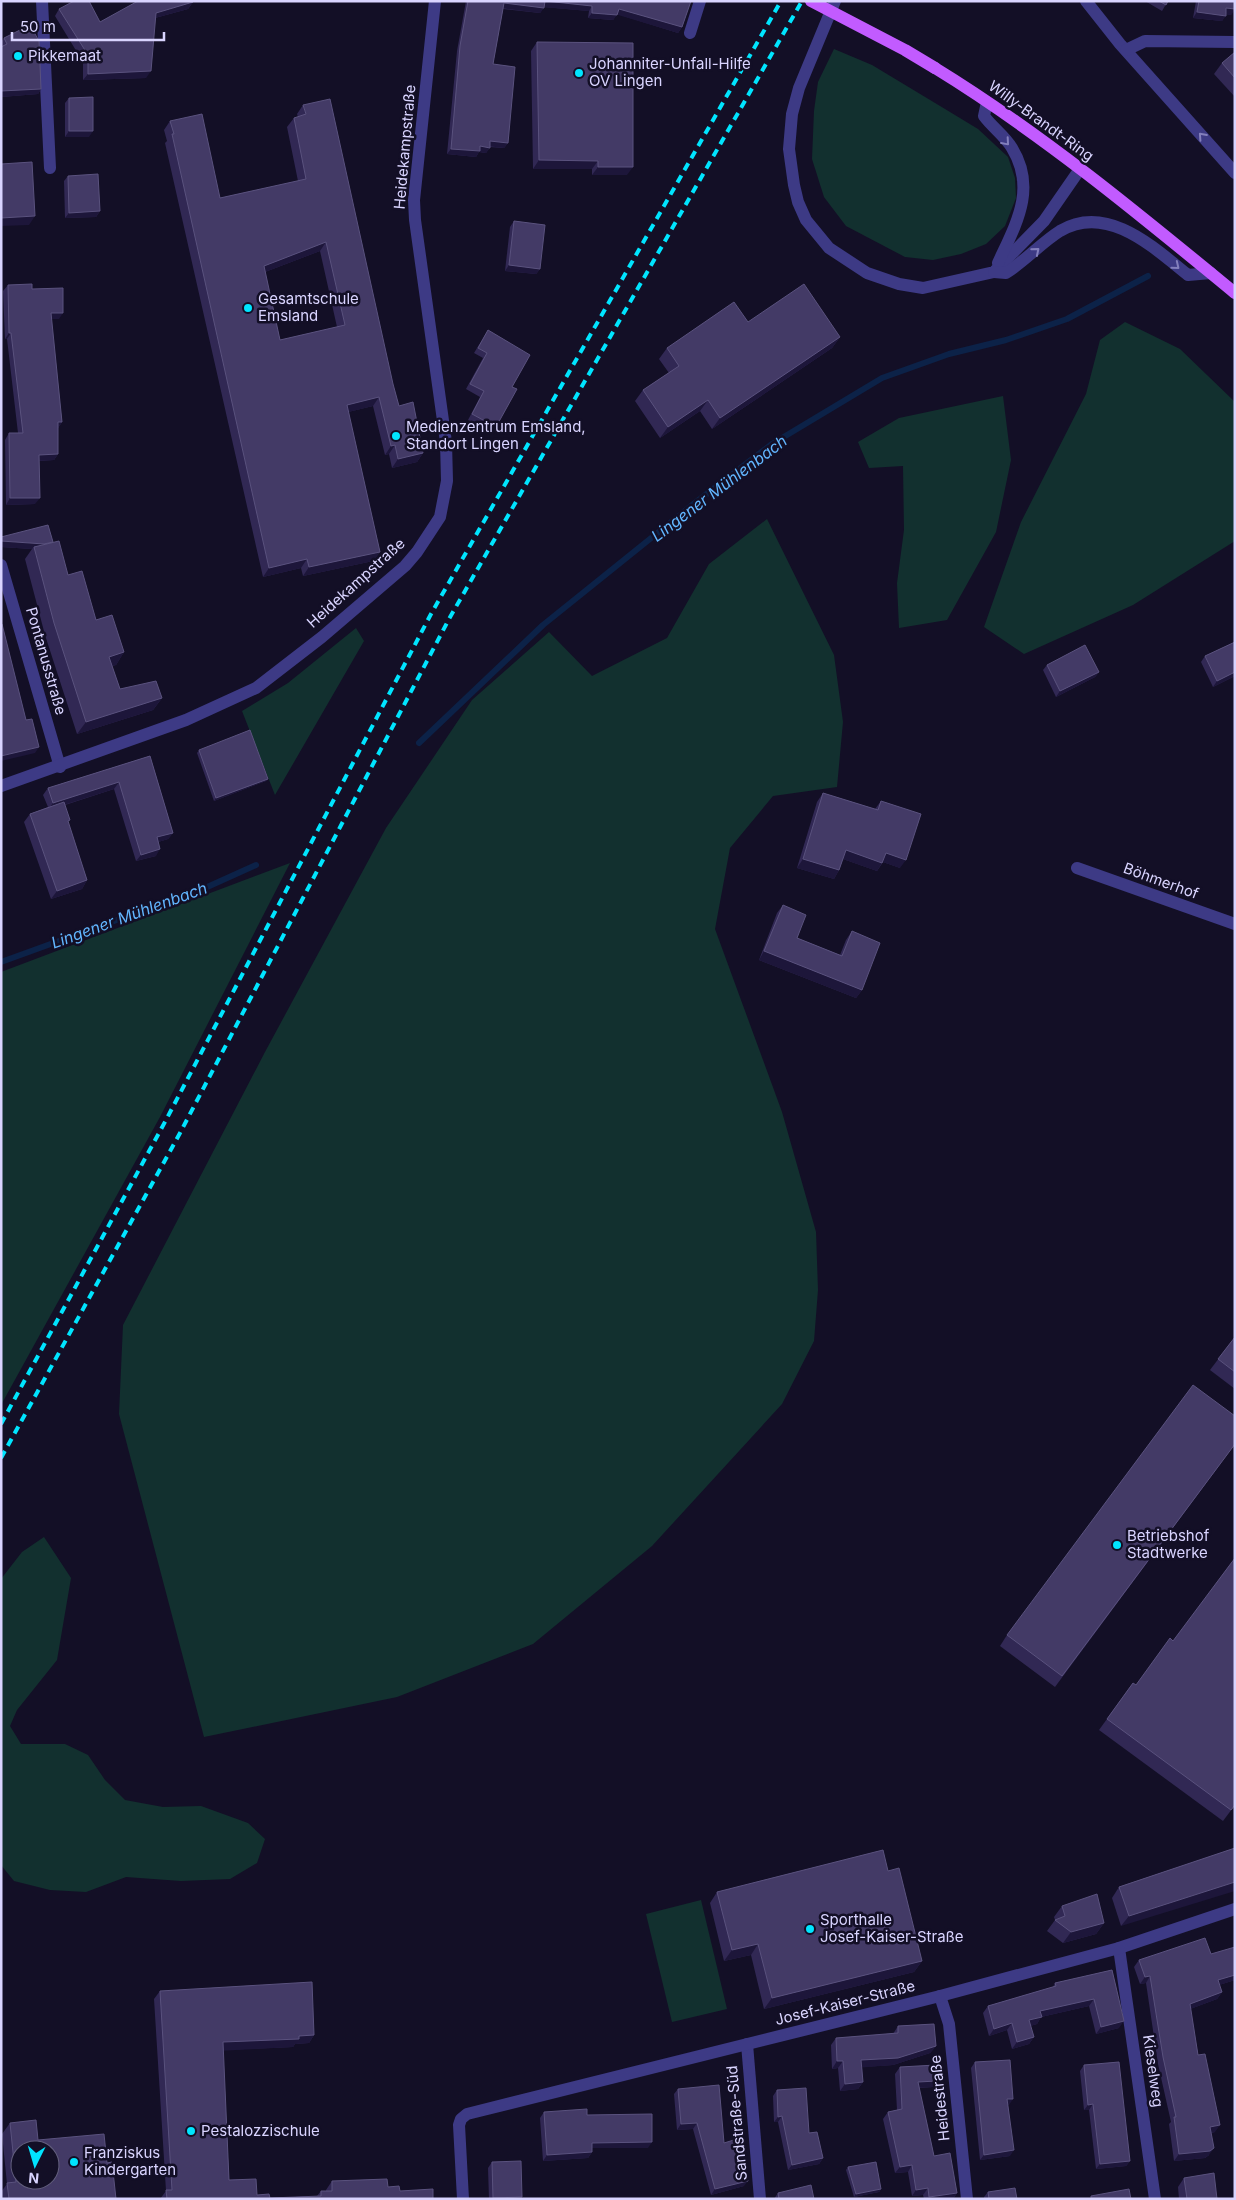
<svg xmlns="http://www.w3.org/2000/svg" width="1236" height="2200" font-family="Inter,sans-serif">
<rect width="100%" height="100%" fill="#130f26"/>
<g fill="#12302f">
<path d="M834 49 872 65 945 109 978 129 1008 157 1015 178 1016 198 1005 226 986 244 961 254 933 260 905 257 846 226 824 197 812 159 814 111 818 82Z"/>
<path d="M1125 322 1180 349 1235 402V541L1133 605 1024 654 984 627 1021 522 1086 394 1100 340Z"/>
<path d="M1003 396 1011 460 996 532 947 620 899 628 897 583 904 530 903 466 869 468 858 442 899 418Z"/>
<path d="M767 519 834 655 843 722 837 787 773 796 730 848 715 929 782 1112 816 1232 818 1290 814 1341 782 1404 652 1546 533 1644 397 1697 204 1737 119 1414 123 1325 265 1052 386 828 472 700 549 632 592 676 667 638 709 564Z"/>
<path d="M356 628 364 641 275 795 242 711 288 683Z"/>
<path d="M290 863 160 1117 1 1405V972Z"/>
<path d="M44 1537 71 1578 57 1660 17 1710 10 1726 21 1744H65L88 1755 105 1780 125 1800 163 1807 201 1806 248 1823 265 1839 257 1863 230 1879 181 1881 126 1877 86 1892 50 1890 14 1881 1 1865V1579L22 1552Z"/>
<path d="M701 1900 727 2009 672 2022 646 1914Z"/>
</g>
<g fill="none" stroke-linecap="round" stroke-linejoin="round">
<g stroke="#0c2248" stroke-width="6">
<path d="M419 743 543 625 691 506 772 444 882 378 949 354 1006 340 1067 319 1148 276"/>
<path d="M1 962 205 888 256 865"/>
</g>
<g stroke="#3d3a85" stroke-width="12">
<path d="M42 1 50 168"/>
<path d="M835 1 799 88 792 114 789 149 794 185 798 202 806 220 829 248 867 273 899 284 923 288 994 272 1044 221 1080 169"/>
<path d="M1086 1 1120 44 1235 173"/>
<path d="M690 33 700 1"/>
<path d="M1126 50 1145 41 1235 42"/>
<path d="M987 102 984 116C992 127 1005 136 1012 148 1037 189 1016 224 998 263"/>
<path d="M994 272 1006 273C1025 261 1041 243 1060 231 1107 203 1153 247 1188 275L1211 273"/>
<path d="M1 565 60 767"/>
<path d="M1 786 186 720 256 688 322 637 405 566 417 552 440 517 447 481 446 442 415 220 414 200 435 1"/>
<path d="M1077 868 1235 924"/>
<path d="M1119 1948 1155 2199"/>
<path d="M940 1996 949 2024 967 2199"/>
<path d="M747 2044 760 2199"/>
<path d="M463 2199 459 2125 461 2119 467 2114 940 1996 1119 1948 1235 1909"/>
</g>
<path stroke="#c25bff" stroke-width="12" d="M935 68C1041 133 1139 214 1235 293"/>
<g stroke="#00e5ff" stroke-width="4" stroke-dasharray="8 6" stroke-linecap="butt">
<path d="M1 1424 166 1120 431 614 781 1"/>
<path d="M1 1458 180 1133 449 619 802 1"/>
</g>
<path stroke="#c25bff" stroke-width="12" d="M811 1 905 50 935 68"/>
</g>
<g fill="#312854" fill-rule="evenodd">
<path d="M466 1H691L682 27 678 33 617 14 613 20 588 18 589 11 544 7 540 13 503 9 493 64 508 143 504 148 490 147 486 153 479 152 476 157 447 154 457 51Z"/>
<path d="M1145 1H1168L1162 11Z"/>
<path d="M1196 1H1235L1231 15 1226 14 1222 21 1193 18Z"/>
<path d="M193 2 188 9 155 18 146 78 83 80V62L55 16 59 9 100 22Z"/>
<path d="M4 38 41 89 38 94 1 97V42Z"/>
<path d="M537 42 627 175H592V169H533L531 51Z"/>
<path d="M1235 52V97L1214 74 1222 63Z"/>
<path d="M69 98 89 137H65V103Z"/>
<path d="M303 105 399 406 423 453 417 462 392 468 389 454 385 455 373 406 348 412 380 552 373 561 303 576 301 568 263 577 165 143 167 141 164 130 170 121 220 198 298 181 287 127 294 118 298 117 297 114ZM320 251 337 327 280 340 265 272Z"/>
<path d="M68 176 100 211 96 217 65 218 64 181Z"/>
<path d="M514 221 540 269 536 274 505 271 510 227Z"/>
<path d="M8 285 32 289 59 319H51L62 422 58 428V454L54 460 39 461 35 504 6 505 5 440 9 433H18L7 339H5L3 291Z"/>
<path d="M748 322 840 337 832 348 712 429 700 411 660 438 635 401 643 390 669 373 659 359 667 348Z"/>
<path d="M488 330 512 387 496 427 492 433 468 420 480 397 466 389 483 358 474 353Z"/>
<path d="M53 542 68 575 96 620 124 652 116 665 112 666 120 689 162 698 153 710 77 734 45 635 25 559 32 549 1 547Z"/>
<path d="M1235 642V676L1213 687 1201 662 1205 656Z"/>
<path d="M1047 665 1099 672 1095 677 1056 697 1043 670Z"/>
<path d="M199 750 268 779 266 781 214 801 197 753Z"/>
<path d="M150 756 173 833 168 839 158 842 156 856 136 861 114 789 65 805 68 823 87 880 82 889 51 899 24 822 30 814 48 807 43 795 48 788Z"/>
<path d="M823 793 875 809 881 801 900 868 883 862 877 871 843 859 839 870 834 879 797 868 817 802Z"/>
<path d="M783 905 797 938 840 955 846 940 852 931 862 990 856 998 759 960 777 913Z"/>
<path d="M1235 1337V1389L1210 1370Z"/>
<path d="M1235 1416V1444L1055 1687 1000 1646 1007 1635Z"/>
<path d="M1133 1683 1235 1805 1223 1821 1099 1730Z"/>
<path d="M1235 1848 1121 1926 1112 1898 1119 1887Z"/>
<path d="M888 1871 922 1961 914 1972 764 2009 751 1955 724 1961 710 1903 717 1892Z"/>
<path d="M1062 1906 1104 1923 1096 1934 1063 1943 1047 1931 1055 1920 1054 1917Z"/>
<path d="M1211 1954 1235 1980 1219 1985 1222 1992 1217 1999 1190 2009 1198 2055 1215 2132 1211 2133 1209 2155 1205 2158 1174 2161 1169 2124 1171 2122 1158 2064 1146 1983 1140 1984 1134 1967 1139 1960Z"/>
<path d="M1112 1970 1119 2028 1096 2034 1089 2006 1041 2017 1037 2024 1030 2026 1034 2037 1029 2044 1012 2049 1007 2030 989 2036 983 2013 988 2006 1053 1987 1055 1983Z"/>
<path d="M160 1991 314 2035 309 2043 295 2044 293 2047 223 2050 229 2180 257 2195 270 2198 317 2196 321 2191H326V2190L332 2181 388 2187 400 2191 433 2199H160L166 2191 154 1999Z"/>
<path d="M898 2026 936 2046 930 2053 893 2065 862 2067 863 2082 858 2089 840 2091 838 2068 832 2069 831 2045 836 2038 893 2034Z"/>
<path d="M975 2062 1009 2105H1008L1010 2156 980 2160 971 2068Z"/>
<path d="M1084 2065 1130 2161 1126 2166 1096 2169 1089 2110H1084L1080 2071Z"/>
<path d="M900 2067 937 2081 933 2087 919 2088 934 2156 957 2193 953 2199H924L923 2195 912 2196 908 2172 895 2173 883 2119 888 2112 897 2110 895 2074Z"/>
<path d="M678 2089 724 2143 744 2186 711 2195 693 2129 677 2130 674 2094Z"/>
<path d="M777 2090 809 2133 823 2158 819 2164 788 2170 778 2122H774L773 2096Z"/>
<path d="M544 2112 587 2115 648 2148H592V2152L588 2158 543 2161 540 2118Z"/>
<path d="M10 2123 38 2140 107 2163 116 2199H1V2192L7 2184 2 2134Z"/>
<path d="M492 2162 522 2197 521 2199H489L488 2168Z"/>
<path d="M848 2167 881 2189 879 2192 854 2197 846 2170Z"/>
<path d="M1184 2178 1217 2199H1179L1178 2187Z"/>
<path d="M988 2192 1017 2199H984V2197Z"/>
<path d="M778 2193 814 2199H774Z"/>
</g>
<g fill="#1d163a">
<path d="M545 1 592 6 589 11 541 7Z"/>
<path d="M193 2 188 9 151 19 156 13Z"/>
<path d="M504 3 544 8 540 13 501 8Z"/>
<path d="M1226 8 1235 9V10L1231 15 1223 14Z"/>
<path d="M619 9 682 27 678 33 615 14Z"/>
<path d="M1197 12 1226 16 1222 21 1193 18Z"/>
<path d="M592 13 617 15 613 20 588 18Z"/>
<path d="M151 71 146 78 83 80 88 74Z"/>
<path d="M41 89 38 94 1 97V91Z"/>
<path d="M69 131H93L89 137H65Z"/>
<path d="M490 141 508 143 504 148 487 146Z"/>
<path d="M480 146 490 148 486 153 479 152 476 157 447 154 451 149Z"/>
<path d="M539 160 598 161 592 169H533Z"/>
<path d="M598 167H633L627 175H592Z"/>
<path d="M100 211 96 217 65 218 69 213Z"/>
<path d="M35 216 29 225 1 226V218Z"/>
<path d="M326 242 320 251 257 275 264 266Z"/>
<path d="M509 265 540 269 536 274 505 271Z"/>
<path d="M51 313H63L59 319H46Z"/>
<path d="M9 333H11L7 339H5Z"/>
<path d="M840 337 832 348 712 429 720 418Z"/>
<path d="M379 397 373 406 340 414 347 405Z"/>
<path d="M708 400 700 411 660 438 668 427Z"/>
<path d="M58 422H62L58 428Z"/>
<path d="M395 445 389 454 385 455 391 446Z"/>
<path d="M423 453 417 462 392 468 398 459Z"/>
<path d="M58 454 54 460 35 461 39 455Z"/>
<path d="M10 498H40L35 504 6 505Z"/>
<path d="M1 541 53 545 34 547 32 549 1 547Z"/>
<path d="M380 552 373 561 303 576 309 567Z"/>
<path d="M307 559 301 568 263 577 269 568Z"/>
<path d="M124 652 116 665 101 669 109 657Z"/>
<path d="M1099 672 1095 677 1056 697 1060 691Z"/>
<path d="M1235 672V676L1213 687 1217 681Z"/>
<path d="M162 698 153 710 77 734 86 722Z"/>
<path d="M39 747 35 753 1 761V756Z"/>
<path d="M268 779 266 781 214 801 216 798Z"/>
<path d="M119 782 114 789 48 810 53 803Z"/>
<path d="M173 833 168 839 152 844 157 837Z"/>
<path d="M160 849 156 856 136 861 141 855Z"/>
<path d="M846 850 882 863 877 871 840 858Z"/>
<path d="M886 853 906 860 900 868 880 861Z"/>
<path d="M803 859 839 870 834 879 797 868Z"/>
<path d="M87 880 82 889 51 899 57 891Z"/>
<path d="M764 951 862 990 856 998 759 960Z"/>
<path d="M1235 1882V1891L1121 1926 1129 1916Z"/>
<path d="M1104 1923 1096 1934 1063 1943 1071 1932Z"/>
<path d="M758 1944 751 1955 724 1961 732 1950Z"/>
<path d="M922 1961 914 1972 764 2009 772 1998Z"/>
<path d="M1235 1975V1980L1213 1987 1218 1980Z"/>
<path d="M1150 1976 1146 1983 1140 1984 1145 1977Z"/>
<path d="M1222 1992 1217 1999 1185 2011 1190 2004Z"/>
<path d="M1094 1999 1089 2006 1041 2017 1037 2024 1024 2028 1029 2020 1040 2011Z"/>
<path d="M1124 2021 1119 2028 1096 2034 1101 2027Z"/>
<path d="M1012 2023 1007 2030 989 2036 994 2029Z"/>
<path d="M314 2035 309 2043 295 2044 293 2047 217 2051 223 2042Z"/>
<path d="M1034 2037 1029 2044 1012 2049 1017 2042Z"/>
<path d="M936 2046 930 2053 893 2065 856 2068 861 2060Z"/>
<path d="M837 2061H843L838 2068 832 2069Z"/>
<path d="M937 2081 933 2087 913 2088 918 2082Z"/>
<path d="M863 2082 858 2089 840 2091 845 2084Z"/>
<path d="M1007 2099H1013L1009 2105H1003Z"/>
<path d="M1093 2104 1089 2110H1084L1088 2105Z"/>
<path d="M782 2116 778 2122H774L778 2117Z"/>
<path d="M697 2123 693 2129 677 2130 681 2124Z"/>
<path d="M1220 2125 1215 2132 1205 2134 1210 2127Z"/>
<path d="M652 2142 648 2148H588L592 2143Z"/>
<path d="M1214 2148 1209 2155 1205 2158 1174 2161 1179 2154Z"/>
<path d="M1014 2150 1010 2156 980 2160 984 2155Z"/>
<path d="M592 2152 588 2158 543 2161 547 2155Z"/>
<path d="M823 2158 819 2164 788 2170 792 2165Z"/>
<path d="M1130 2161 1126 2166 1096 2169 1100 2164Z"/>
<path d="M912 2165 908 2172 895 2173 900 2167Z"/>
<path d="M748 2181 744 2186 711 2195 715 2189Z"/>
<path d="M928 2188 923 2195 912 2196 916 2190Z"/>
<path d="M881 2189 879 2192 854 2197 856 2194Z"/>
<path d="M957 2193 953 2199H929V2197Z"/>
<path d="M522 2197 521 2199H493V2198Z"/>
</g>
<g fill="#433a66" stroke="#5a527e" fill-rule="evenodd">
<path d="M74 1H89L100 22 138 1 193 2 156 13 151 71 88 74V55L59 9Z"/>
<path d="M468 1H691L682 27 619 9 617 15 592 13V6L545 1 544 8 504 3 493 64 515 67 508 143 490 141V148L480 146V151L451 149 460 46Z"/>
<path d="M1159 1H1168L1166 5Z"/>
<path d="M1199 1H1235V9L1226 8V16L1197 12Z"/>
<path d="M30 25 39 41 41 89 1 91V47L7 44 4 38Z"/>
<path d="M537 42 633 43V167H598V161L539 160Z"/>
<path d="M1235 52V78L1222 63Z"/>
<path d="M93 97V131H69V98Z"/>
<path d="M330 99 393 384 399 406 413 402 423 453 398 459 395 445 391 446 379 397 347 405 380 552 309 567 307 559 269 568 172 134H174L170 121 202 114 220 198 306 179 294 118 306 114 303 105ZM326 242 345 325 280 340 264 266Z"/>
<path d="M32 162 35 216 1 218V164Z"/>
<path d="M98 174 100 211 69 213 68 176Z"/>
<path d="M514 221 545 225 540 269 509 265Z"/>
<path d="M32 284V289L63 288V313H51L62 422H58V454L39 455 40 498H10L9 433H23L11 333H9L8 285Z"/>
<path d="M804 284 840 337 720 418 708 400 668 427 643 390 679 366 667 348 734 302 748 322Z"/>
<path d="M488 330 530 355 512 387 517 389 496 427 472 414 484 391 470 384 487 353 478 348Z"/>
<path d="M48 525 53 542 44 544 1 541V537Z"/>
<path d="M59 541 68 575 82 571 96 620 112 615 124 652 109 657 120 689 156 681 162 698 86 722 54 623 34 547Z"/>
<path d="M2 624 26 720 32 719 39 747 1 756V625Z"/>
<path d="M1235 642V672L1217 681 1205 656Z"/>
<path d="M1085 645 1099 672 1060 691 1047 665Z"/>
<path d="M250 730 268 779 216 798 199 750Z"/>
<path d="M150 756 173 833 157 837 160 849 141 855 119 782 53 803 48 788Z"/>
<path d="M823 793 878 810 881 801 921 814 906 860 886 853 882 863 846 850 839 870 803 859Z"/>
<path d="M64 802 70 820 68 821 87 880 57 891 30 814Z"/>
<path d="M783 905 806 915 797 938 842 956 852 931 880 943 862 990 764 951Z"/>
<path d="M1235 1337V1372L1218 1359Z"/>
<path d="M1193 1385 1235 1416V1444L1062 1676 1007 1635Z"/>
<path d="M1235 1558V1805L1231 1810 1107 1719 1133 1683 1136 1685 1170 1638 1173 1641Z"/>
<path d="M1235 1848V1882L1129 1916 1119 1887Z"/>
<path d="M883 1850 888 1871 899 1868 922 1961 772 1998 758 1944 732 1950 717 1892Z"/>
<path d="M1097 1894 1104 1923 1071 1932 1055 1920 1065 1916 1062 1906Z"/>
<path d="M1205 1938 1211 1954 1235 1947V1975L1218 1980 1222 1992 1190 2004 1198 2055 1205 2054 1220 2125 1210 2127 1214 2148 1210 2151 1179 2154 1174 2117H1176L1163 2057 1150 1976 1145 1977 1139 1960Z"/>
<path d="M1112 1970 1124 2021 1101 2027 1094 1999 1040 2011 1042 2017 1029 2020 1034 2037 1017 2042 1012 2023 994 2029 988 2006 1056 1986 1055 1983Z"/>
<path d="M312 1982 314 2035 299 2036V2039L223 2042 229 2180 256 2179 257 2195 269 2194 270 2198 321 2196V2191H332V2181L387 2179 388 2187 399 2186 400 2191 433 2189V2199H167L166 2190H172L160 1991Z"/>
<path d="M934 2024 936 2046 898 2058 861 2060 863 2082 845 2084 843 2061H837L836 2038 898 2033V2026Z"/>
<path d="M1010 2060 1013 2099H1007L1014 2150 984 2155 975 2062Z"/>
<path d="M1119 2062 1130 2161 1100 2164 1093 2104 1088 2105 1084 2065Z"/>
<path d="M936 2065 937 2081 918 2082 934 2156 950 2153 957 2193 929 2197 928 2188 916 2190 912 2165 900 2167 888 2112 902 2109 900 2067Z"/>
<path d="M719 2085 724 2143 737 2139 748 2181 715 2189 697 2123 681 2124 678 2089Z"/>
<path d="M806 2088 809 2133 817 2132 823 2158 792 2165 782 2116 778 2117 777 2090Z"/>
<path d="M587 2109V2115L652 2114V2142L592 2143V2152L547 2155 544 2112Z"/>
<path d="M36 2120 38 2140 104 2134 107 2163 112 2162 116 2199H9L7 2183 16 2182 10 2123ZM20 2150H50V2180H20Z"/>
<path d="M521 2161 522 2197 493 2198 492 2162Z"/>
<path d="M876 2162 881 2189 856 2194 848 2167Z"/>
<path d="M1214 2173 1217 2199H1187L1184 2178Z"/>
<path d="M811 2185 814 2199H779L778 2193Z"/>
<path d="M1015 2188 1017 2199H989L988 2192Z"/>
<path d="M1129 2189 1131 2199H1091V2196Z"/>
</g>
<defs><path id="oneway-chevron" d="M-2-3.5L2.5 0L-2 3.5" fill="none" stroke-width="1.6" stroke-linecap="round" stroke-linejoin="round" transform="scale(1.25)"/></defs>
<g stroke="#837fbc">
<use href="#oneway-chevron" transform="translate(1202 136) rotate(-132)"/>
<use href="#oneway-chevron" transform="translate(1006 142) rotate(49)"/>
<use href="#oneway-chevron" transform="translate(1036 251) rotate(-40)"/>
<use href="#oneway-chevron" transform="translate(1176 266) rotate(39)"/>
</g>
<g fill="#00e5ff" stroke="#130f26" stroke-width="2">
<circle cx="18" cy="56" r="5"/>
<circle cx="579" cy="73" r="5"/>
<circle cx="248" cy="308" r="5"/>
<circle cx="396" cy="436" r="5"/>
<circle cx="1117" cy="1545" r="5"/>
<circle cx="810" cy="1929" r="5"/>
<circle cx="191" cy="2131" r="5"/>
<circle cx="74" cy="2162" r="5"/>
</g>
<g text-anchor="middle" stroke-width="5" stroke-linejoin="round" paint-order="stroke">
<g font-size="15" fill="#d9d4ff" stroke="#130f26" text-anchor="start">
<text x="28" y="61">Pikkemaat</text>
<text x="589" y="69">Johanniter-Unfall-Hilfe<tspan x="589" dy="17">OV Lingen</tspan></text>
<text x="258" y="304">Gesamtschule<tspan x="258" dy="17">Emsland</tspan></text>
<text x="406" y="432">Medienzentrum Emsland,<tspan x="406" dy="17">Standort Lingen</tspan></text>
<text x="1127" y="1541">Betriebshof<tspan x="1127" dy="17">Stadtwerke</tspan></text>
<text x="820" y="1925">Sporthalle<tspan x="820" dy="17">Josef-Kaiser-Straße</tspan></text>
<text x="201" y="2136">Pestalozzischule</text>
<text x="84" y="2158">Franziskus<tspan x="84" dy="17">Kindergarten</tspan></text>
</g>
<g font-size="15" fill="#d9d4ff" stroke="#130f26">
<text transform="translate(1041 121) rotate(36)" y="5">Willy-Brandt-Ring</text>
<text transform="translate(405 147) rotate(-85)" y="5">Heidekampstraße</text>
<text transform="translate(356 583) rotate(-42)" y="5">Heidekampstraße</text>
<text transform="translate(46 661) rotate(74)" y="5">Pontanusstraße</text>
<text transform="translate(1161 881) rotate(20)" y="5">Böhmerhof</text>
<text transform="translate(845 2003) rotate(-14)" y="5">Josef-Kaiser-Straße</text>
<text transform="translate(1153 2071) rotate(82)" y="5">Kieselweg</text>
<text transform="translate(940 2098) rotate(-96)" y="5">Heidestraße</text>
<text transform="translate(737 2123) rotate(-95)" y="5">Sandstraße-Süd</text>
</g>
<g font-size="16" font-style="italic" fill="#62b6ff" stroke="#130f26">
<text transform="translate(719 488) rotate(-37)" y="6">Lingener Mühlenbach</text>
<text transform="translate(129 915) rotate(-20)" y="6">Lingener Mühlenbach</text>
</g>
</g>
<rect width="1236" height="2200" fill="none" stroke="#d9d4ff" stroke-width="5"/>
<g transform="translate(35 2165) rotate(185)"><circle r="24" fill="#130f26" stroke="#625e7d"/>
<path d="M0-4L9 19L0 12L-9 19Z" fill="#00e5ff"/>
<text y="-8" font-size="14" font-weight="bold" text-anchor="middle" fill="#d9d4ff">N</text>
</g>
<path d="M12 32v8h152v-8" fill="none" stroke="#d9d4ff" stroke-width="2.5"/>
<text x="20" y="32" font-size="15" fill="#d9d4ff" stroke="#130f26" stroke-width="4" paint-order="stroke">50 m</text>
</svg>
